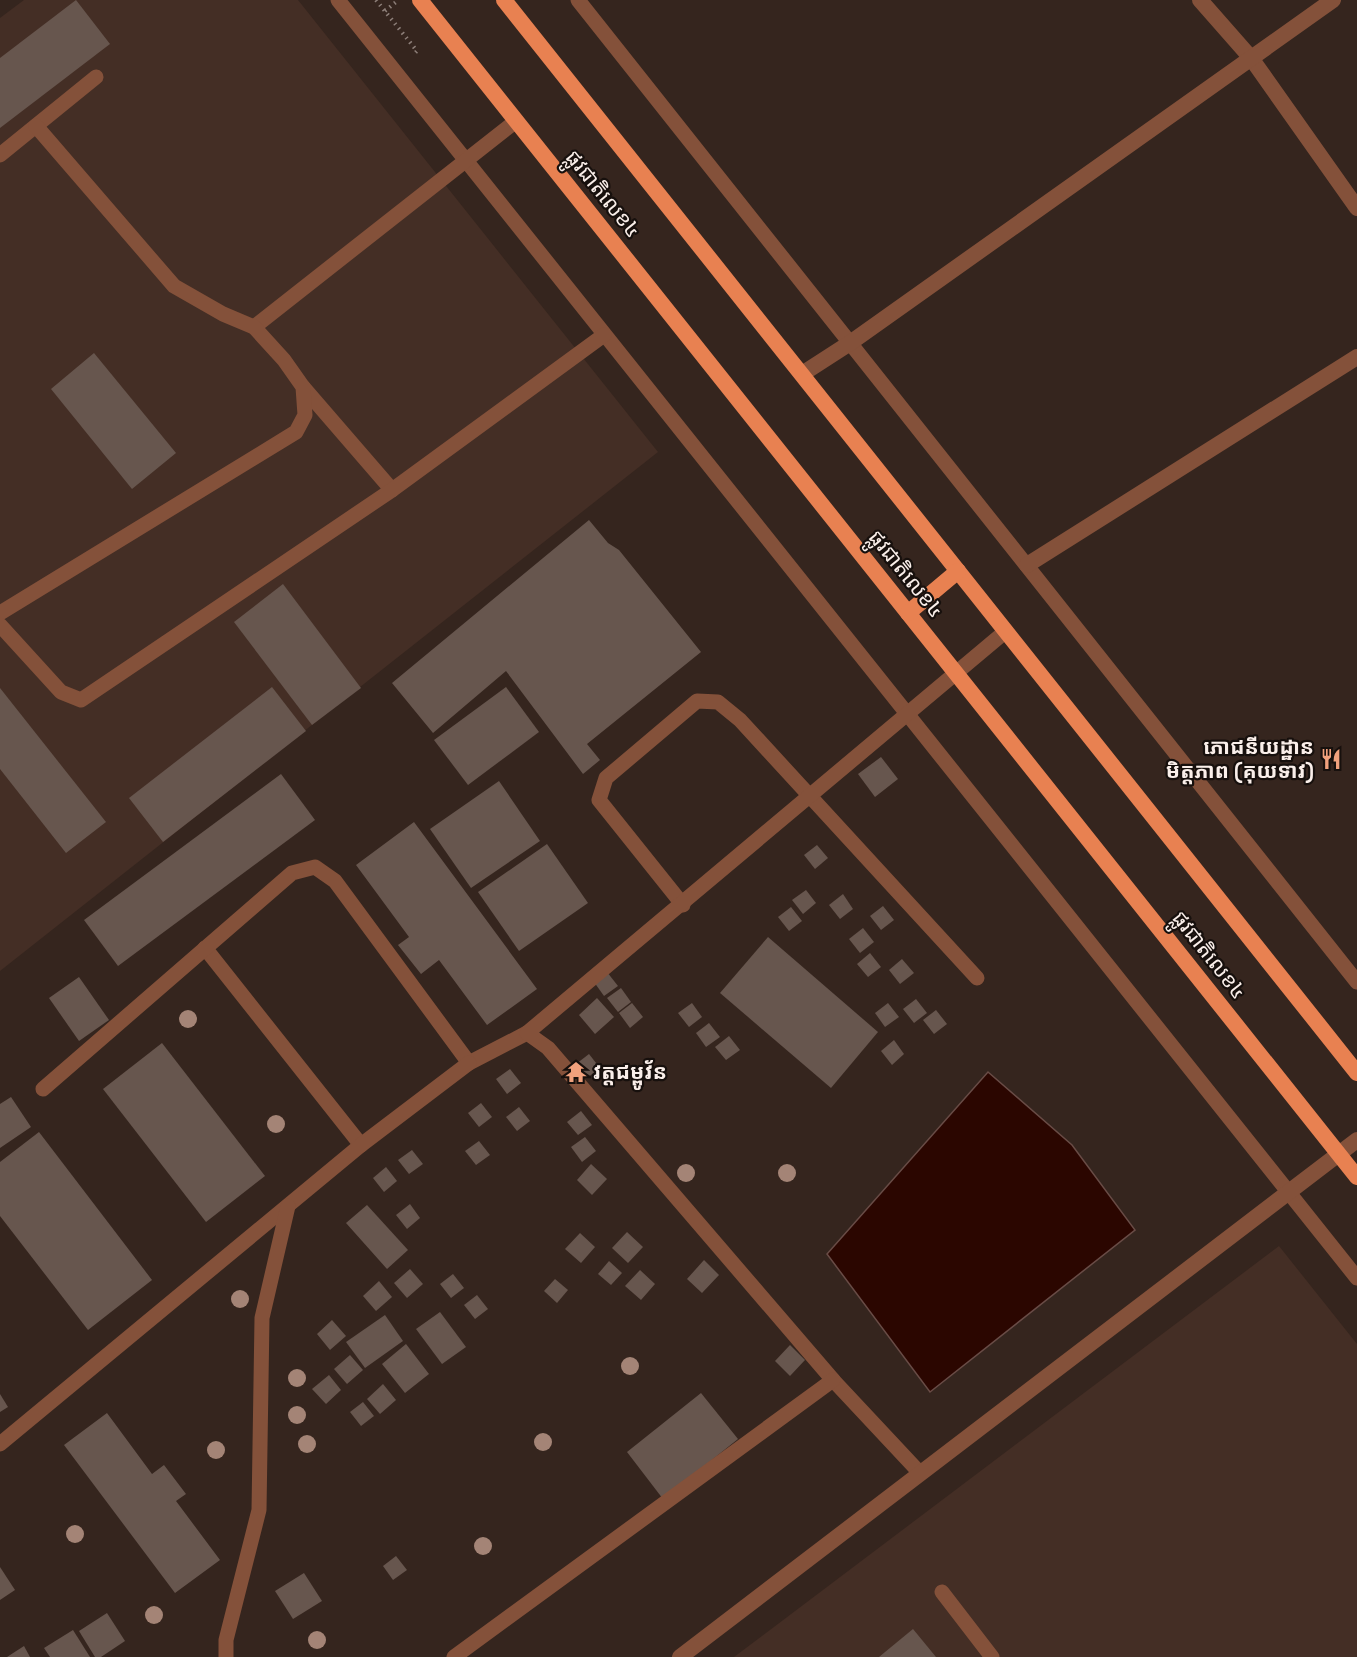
<svg xmlns="http://www.w3.org/2000/svg" width="1357" height="1657" font-family="'Space Grotesk','Noto Sans Khmer',sans-serif">
<rect width="100%" height="100%" fill="#35251e"/>
<g fill="#442e25">
<path d="M24 0H298L658 452 0 971V18Z"/>
<path d="M1279 1246 1357 1344V1657H734Z"/>
</g>
<path fill="#2b0600" stroke="#694c46" stroke-width="1.5" d="M988 1072 1072 1145 1135 1230 930 1392 827 1254Z"/>
<g fill="#67564e">
<path d="M76 0 110 44 0 128V58Z"/>
<path d="M94 353 176 453 132 489 51 389Z"/>
<path d="M589 520 608 543 619 550 701 652 587 744 600 760 583 774 506 671 433 733 392 683Z"/>
<path d="M283 584 361 688 312 725 234 622Z"/>
<path d="M272 687 306 731 163 842 129 798Z"/>
<path d="M506 687 539 732 468 785 434 740Z"/>
<path d="M0 688 106 822 66 853 0 769Z"/>
<path d="M881 757 898 779 875 797 858 774Z"/>
<path d="M281 774 315 820 118 966 84 920Z"/>
<path d="M499 781 540 841 471 888 430 829Z"/>
<path d="M414 822 537 989 487 1025 439 960 421 974 398 945 409 937 356 865Z"/>
<path d="M547 844 588 903 519 951 478 892Z"/>
<path d="M817 845 828 858 815 869 804 855Z"/>
<path d="M806 890 816 903 803 914 792 900Z"/>
<path d="M843 894 853 909 840 919 829 905Z"/>
<path d="M883 906 894 920 881 930 870 916Z"/>
<path d="M791 907 802 921 789 931 778 917Z"/>
<path d="M863 928 874 942 860 953 849 939Z"/>
<path d="M768 937 878 1032 831 1088 720 993Z"/>
<path d="M870 953 881 967 868 977 857 964Z"/>
<path d="M902 959 914 973 900 984 889 970Z"/>
<path d="M607 972 618 986 604 996 594 982Z"/>
<path d="M79 977 109 1020 79 1041 49 998Z"/>
<path d="M621 988 631 1002 618 1012 607 998Z"/>
<path d="M597 998 614 1017 595 1034 579 1015Z"/>
<path d="M916 999 927 1013 914 1023 903 1009Z"/>
<path d="M632 1003 643 1017 630 1028 619 1013Z"/>
<path d="M692 1003 702 1017 689 1027 678 1013Z"/>
<path d="M888 1003 899 1017 885 1027 875 1013Z"/>
<path d="M936 1010 947 1024 934 1034 923 1020Z"/>
<path d="M709 1023 720 1037 706 1047 696 1033Z"/>
<path d="M729 1036 740 1050 726 1060 715 1047Z"/>
<path d="M894 1040 904 1054 892 1065 881 1051Z"/>
<path d="M162 1043 265 1176 206 1222 103 1089Z"/>
<path d="M589 1054 600 1068 587 1078 576 1064Z"/>
<path d="M510 1069 521 1083 507 1094 496 1079Z"/>
<path d="M11 1097 31 1127 0 1148V1104Z"/>
<path d="M481 1103 492 1117 479 1127 468 1113Z"/>
<path d="M519 1107 530 1121 517 1131 506 1117Z"/>
<path d="M581 1111 592 1125 578 1135 567 1122Z"/>
<path d="M39 1132 152 1280 88 1330 0 1216V1162Z"/>
<path d="M585 1137 596 1151 582 1162 571 1147Z"/>
<path d="M479 1141 490 1155 476 1165 465 1151Z"/>
<path d="M412 1150 423 1164 409 1174 398 1160Z"/>
<path d="M591 1164 607 1179 592 1195 577 1180Z"/>
<path d="M386 1167 397 1181 384 1192 373 1178Z"/>
<path d="M410 1204 420 1218 407 1229 396 1215Z"/>
<path d="M367 1205 408 1250 387 1269 346 1223Z"/>
<path d="M627 1232 643 1247 628 1263 612 1248Z"/>
<path d="M580 1233 595 1247 581 1263 565 1249Z"/>
<path d="M704 1260 719 1275 702 1293 687 1279Z"/>
<path d="M609 1261 622 1273 611 1285 598 1274Z"/>
<path d="M410 1269 423 1284 407 1298 394 1283Z"/>
<path d="M640 1270 655 1284 641 1300 625 1286Z"/>
<path d="M453 1274 464 1288 451 1298 440 1284Z"/>
<path d="M555 1279 568 1290 557 1303 544 1291Z"/>
<path d="M379 1281 392 1297 376 1311 363 1296Z"/>
<path d="M477 1295 488 1309 475 1319 464 1305Z"/>
<path d="M440 1312 466 1347 442 1364 416 1329Z"/>
<path d="M385 1315 403 1341 365 1368 346 1342Z"/>
<path d="M332 1320 346 1336 330 1350 317 1334Z"/>
<path d="M406 1344 429 1374 405 1393 382 1364Z"/>
<path d="M790 1345 805 1360 790 1376 775 1361Z"/>
<path d="M350 1355 363 1370 347 1384 334 1369Z"/>
<path d="M329 1375 341 1390 326 1404 312 1389Z"/>
<path d="M383 1384 396 1400 380 1414 367 1399Z"/>
<path d="M701 1393 738 1439 663 1499 627 1452Z"/>
<path d="M0 1394 8 1407 0 1412Z"/>
<path d="M363 1402 374 1416 361 1426 350 1412Z"/>
<path d="M107 1413 152 1474 164 1465 186 1494 176 1501 220 1560 175 1593 64 1445Z"/>
<path d="M396 1556 407 1570 393 1580 383 1566Z"/>
<path d="M0 1567 15 1590 0 1600Z"/>
<path d="M304 1573 322 1601 293 1619 275 1591Z"/>
<path d="M107 1613 125 1641 101 1657H95L79 1631Z"/>
<path d="M913 1629 936 1657H879Z"/>
<path d="M73 1630 90 1657H50L44 1648Z"/>
<path d="M24 1646 30 1657H7Z"/>
</g>
<g fill="none" stroke-linecap="round" stroke-linejoin="round">
<g stroke="#8d7f79" stroke-width="4" stroke-dasharray="1.5 4.5" stroke-linecap="butt">
<path d="M376 0 417 51 413 55"/>
<path d="M385 11 396 2"/>
</g>
<g stroke="#84513a" stroke-width="15">
<path d="M338 0 1357 1278"/>
<path d="M578 0 1357 982"/>
<path d="M0 155 96 77"/>
<path d="M254 327 516 121"/>
<path d="M303 387 392 490"/>
<path d="M0 613 296 432 305 415 303 387 284 360 254 327 223 314 174 286 36 126"/>
<path d="M0 625 61 692 81 700 392 490 604 335"/>
<path d="M683 905 599 800 606 778 697 701 718 702 740 720 977 978"/>
<path d="M205 948 361 1145"/>
<path d="M43 1089 292 873 315 867 335 881 469 1063 527 1033"/>
<path d="M0 1444 361 1145 469 1063"/>
<path d="M920 1473 833 1380 548 1048 527 1033 1006 631"/>
<path d="M942 1592 992 1657"/>
<path d="M226 1657V1640L259 1510 262 1318 288 1206"/>
<path d="M454 1657 833 1380"/>
</g>
<g stroke="#84513a" stroke-width="16">
<path d="M1200 0 1251 58 1357 208"/>
<path d="M802 374 850 343 1333 0"/>
<path d="M1027 565 1357 357"/>
<path d="M680 1657 1357 1140"/>
</g>
<g stroke="#e88151" stroke-width="16">
<path d="M420 0 1357 1177"/>
<path d="M504 0 1357 1073"/>
<path d="M908 613 958 571"/>
</g>
</g>
<g fill="#a48476">
<circle cx="188" cy="1019" r="9"/>
<circle cx="276" cy="1124" r="9"/>
<circle cx="686" cy="1173" r="9"/>
<circle cx="787" cy="1173" r="9"/>
<circle cx="240" cy="1299" r="9"/>
<circle cx="630" cy="1366" r="9"/>
<circle cx="297" cy="1378" r="9"/>
<circle cx="297" cy="1415" r="9"/>
<circle cx="543" cy="1442" r="9"/>
<circle cx="307" cy="1444" r="9"/>
<circle cx="216" cy="1450" r="9"/>
<circle cx="75" cy="1534" r="9"/>
<circle cx="483" cy="1546" r="9"/>
<circle cx="154" cy="1615" r="9"/>
<circle cx="317" cy="1640" r="9"/>
</g>
<defs>
<symbol id="restaurant-bare" viewBox="-9 -9 18 18"><path d="M-5-6h1v4h1v-4h1v4h1v-4h1v5L-1.5 .5V6h-2V.5L-5-1ZM5-6V6H3V1.5H1.5Q1.5-4 5-6Z" fill="#f1a17d" stroke="#17100d" stroke-width="2.5" paint-order="stroke"/></symbol>
<symbol id="temple-bare" viewBox="-9 -9 18 18"><path d="M0-6L5-2H3V0L6.5 2.5H4V6H1.5V3h-3V6H-4V2.5H-6.5L-3 0V-2H-5Z" fill="#f1a17d" stroke="#17100d" stroke-width="2.5" paint-order="stroke"/></symbol>
</defs>
<g fill-rule="evenodd">
<use href="#restaurant-bare" x="1316" y="744" width="30" height="30"/>
<use href="#temple-bare" x="561" y="1057" width="30" height="30"/>
</g>
<g text-anchor="middle" stroke-width="4.5" stroke-linejoin="round" paint-order="stroke">
<g font-size="21" fill="#faefea" stroke="#17100d">
<text transform="translate(603 194) rotate(51)" y="7">ផ្លូវជាតិលេខ៤</text>
<text transform="translate(906 574) rotate(51)" y="7">ផ្លូវជាតិលេខ៤</text>
<text transform="translate(1209 955) rotate(52)" y="7">ផ្លូវជាតិលេខ៤</text>
</g>
<g font-size="21" font-weight="bold" fill="#faefea" stroke="#17100d" text-anchor="end">
<text x="1314" y="754">ភោជនីយដ្ឋាន<tspan x="1314" dy="24">មិត្តភាព (គុយទាវ)</tspan></text>
<text x="593" y="1079" text-anchor="start">វត្តជម្ពូវ័ន</text>
</g>
</g>
</svg>
